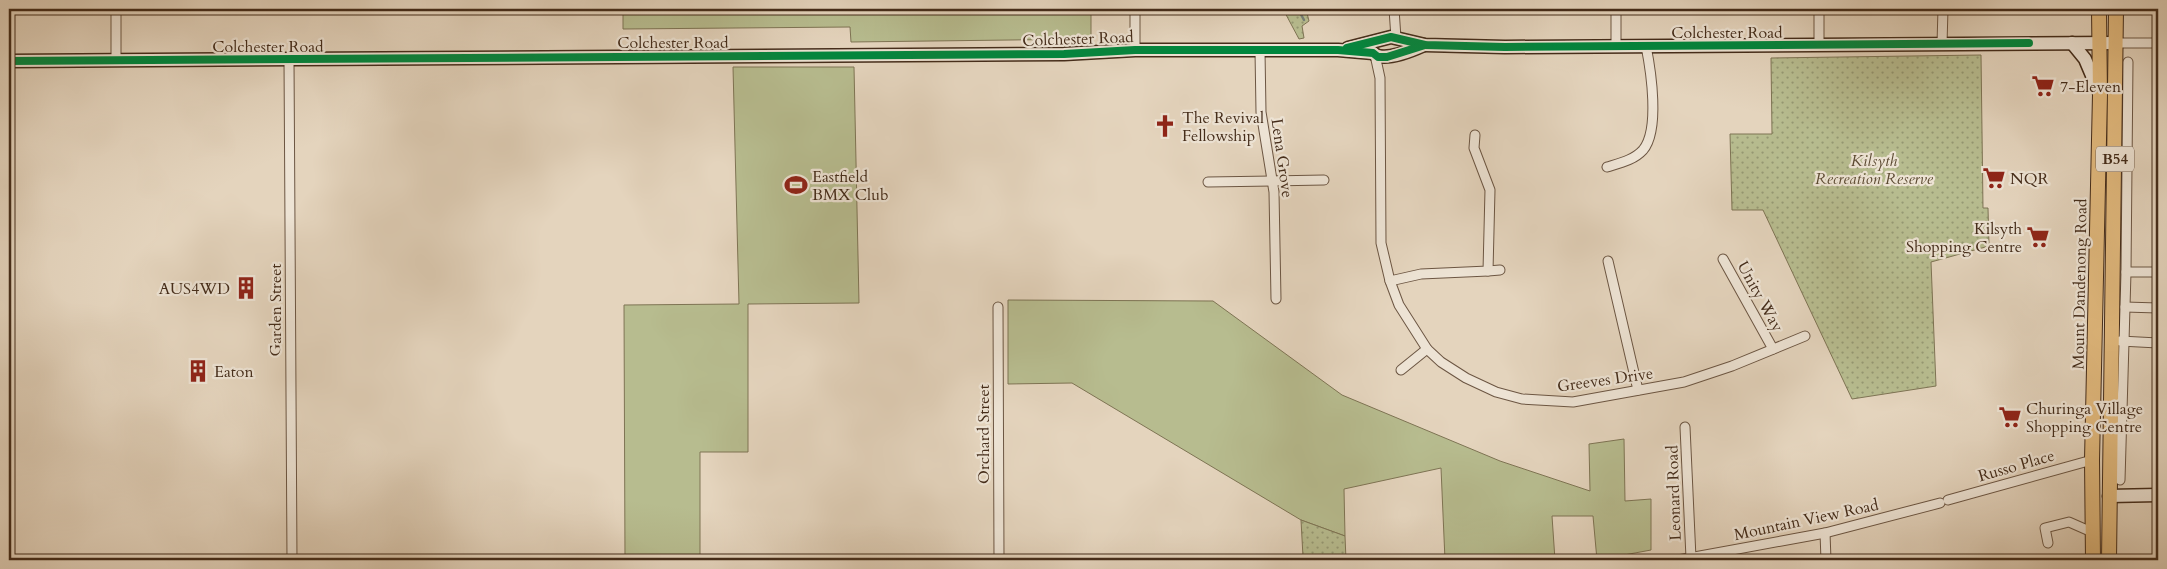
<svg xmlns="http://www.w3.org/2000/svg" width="2167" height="569" font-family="Cardo,serif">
<defs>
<pattern id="park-dots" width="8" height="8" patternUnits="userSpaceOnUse" patternTransform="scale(1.25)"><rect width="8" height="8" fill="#b7bc8f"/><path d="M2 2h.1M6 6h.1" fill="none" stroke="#969974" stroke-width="1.8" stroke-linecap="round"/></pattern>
</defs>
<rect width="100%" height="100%" fill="#e4d4bd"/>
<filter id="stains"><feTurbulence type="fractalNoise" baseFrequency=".004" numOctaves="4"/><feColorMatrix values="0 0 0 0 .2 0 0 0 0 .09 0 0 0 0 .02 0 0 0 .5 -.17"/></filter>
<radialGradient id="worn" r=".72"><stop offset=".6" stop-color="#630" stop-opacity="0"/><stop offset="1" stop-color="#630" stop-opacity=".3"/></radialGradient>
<g fill="#b7bc8f" stroke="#7e7454">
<path d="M623 9H1091V39L851 42 850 27 623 29Z"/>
<path d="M733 67H854L859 303 748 304V452H700V560H625L624 305 739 304Z"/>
<path d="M1008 300 1213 301 1342 395 1500 461 1590 491 1589 444 1624 439 1625 501 1651 499V550L1597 560 1593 516H1552L1555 560H1445L1441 468 1344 489 1345 536 1301 520 1072 383 1008 384Z"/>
</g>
<g fill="url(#park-dots)" stroke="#7e7454">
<path d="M1283 9H1306L1309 21 1302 26 1304 38 1299 39Z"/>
<path d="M1981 55 1983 208H1988L1989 246 1931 262 1936 386 1852 399 1763 210H1732L1730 134H1772L1771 58Z"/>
<path d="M1301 520 1345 536 1346 560H1308V557H1303Z"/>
</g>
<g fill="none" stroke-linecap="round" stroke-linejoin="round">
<path stroke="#767f79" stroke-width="2.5" d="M1298 9 1304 20"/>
<defs>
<g id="street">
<path d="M116 9V60"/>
<path d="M1135 9V50"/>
<path d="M1394 9 1396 38"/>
<path d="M1616 9V47"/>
<path d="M2116 43H2158"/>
<path d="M1942 44 1943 9"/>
<path d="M1819 45V9"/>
<path d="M1260 51 1261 112 1274 192 1276 299"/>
<path d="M1375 55 1380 78 1381 243 1390 281 1399 305 1427 349 1441 362 1466 378 1496 392 1522 399 1573 402 1684 382 1732 366 1805 336"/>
<path d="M289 60 292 560"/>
<path d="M1607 167C1620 163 1634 160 1643 150 1660 130 1651 71 1646 46"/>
<path d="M1208 182 1324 180"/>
<path d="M1723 259 1773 349"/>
<path d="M1608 261 1638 390"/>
<path d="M1488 271 1500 270"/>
<path d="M2126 272H2158"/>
<path d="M1390 281 1421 274 1488 271 1490 190 1474 148 1475 135"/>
<path d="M998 307 999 560"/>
<path d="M2125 307 2158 308"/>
<path d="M2120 341 2158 343"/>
<path d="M1401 370 1427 349"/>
<path d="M1685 427 1691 558"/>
<path d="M2120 480 2126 272 2128 62"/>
<path d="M1948 500 2092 460"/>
<path d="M1825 533 1826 560"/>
<path d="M2048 543 2045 528 2069 522 2094 533"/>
<path d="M1678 560 1825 533 1940 503"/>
</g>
<g id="secondary">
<path d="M2072 43 2085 59 2099 92"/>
<path d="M1348 48 1391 37 1425 45 1505 47 2116 43"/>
<path d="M1373 53C1383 63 1413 50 1424 45"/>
<path d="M9 61 1064 54 1135 50H1338L1373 53"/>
<path d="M2109 496 2158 495"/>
</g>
<g id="primary">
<path d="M2093 560 2092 460 2100 94 2099 9"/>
<path d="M2109 560 2116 9"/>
</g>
</defs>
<use href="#street" stroke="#6c5643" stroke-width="11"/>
<use href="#secondary" stroke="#442c1a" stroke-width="15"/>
<use href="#primary" stroke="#442c1a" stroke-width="16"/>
<use href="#street" stroke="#ede3d4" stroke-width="9"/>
<use href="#secondary" stroke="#ede3d4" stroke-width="12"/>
<use href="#primary" stroke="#e2ba7e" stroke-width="14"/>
<defs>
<g id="cycleway">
<path d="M1347 48 1391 37 1425 45 1505 47 2029 43"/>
<path d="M9 61 1064 54 1135 50H1338L1373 53 1378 57H1387L1425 45"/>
</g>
</defs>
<use href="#cycleway" stroke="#ede3d4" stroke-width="11"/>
<use href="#cycleway" stroke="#00873e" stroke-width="8"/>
</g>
<defs>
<symbol id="supermarket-bare" viewBox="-9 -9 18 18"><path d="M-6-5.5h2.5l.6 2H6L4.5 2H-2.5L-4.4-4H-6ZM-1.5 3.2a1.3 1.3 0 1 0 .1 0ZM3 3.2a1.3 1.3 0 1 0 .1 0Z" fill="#8f2418" stroke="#ede3d4" stroke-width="2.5" paint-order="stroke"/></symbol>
<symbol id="church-bare" viewBox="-9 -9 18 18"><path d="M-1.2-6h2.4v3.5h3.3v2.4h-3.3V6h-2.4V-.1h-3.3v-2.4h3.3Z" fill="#8f2418" stroke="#ede3d4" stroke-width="2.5" paint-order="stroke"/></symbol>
<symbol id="stadium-bare" viewBox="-9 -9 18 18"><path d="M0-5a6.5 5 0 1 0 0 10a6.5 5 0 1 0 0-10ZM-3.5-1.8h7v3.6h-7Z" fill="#8f2418" stroke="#ede3d4" stroke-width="2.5" paint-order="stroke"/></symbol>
<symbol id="building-bare" viewBox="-9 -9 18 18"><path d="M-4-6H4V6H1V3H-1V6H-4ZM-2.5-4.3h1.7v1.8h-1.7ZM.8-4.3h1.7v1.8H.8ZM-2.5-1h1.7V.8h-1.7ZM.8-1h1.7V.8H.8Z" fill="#8f2418" stroke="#ede3d4" stroke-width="2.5" paint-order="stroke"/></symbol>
</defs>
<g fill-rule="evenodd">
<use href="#supermarket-bare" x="2027" y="70" width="32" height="32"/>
<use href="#church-bare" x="1149" y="110" width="32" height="32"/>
<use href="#supermarket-bare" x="1978" y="162" width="32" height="32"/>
<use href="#stadium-bare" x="780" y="169" width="32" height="32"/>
<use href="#supermarket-bare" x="2022" y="221" width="32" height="32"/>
<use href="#building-bare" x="230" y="272" width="32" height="32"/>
<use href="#building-bare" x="182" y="355" width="32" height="32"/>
<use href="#supermarket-bare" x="1994" y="401" width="32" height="32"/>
</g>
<g text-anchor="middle" stroke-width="4.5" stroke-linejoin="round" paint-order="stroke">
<rect fill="#ede3d4" stroke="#776352" stroke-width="1" x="2096" y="146.5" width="38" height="25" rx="4"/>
<g font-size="15" font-weight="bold" fill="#442c1a">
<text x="2115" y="164">B54</text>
</g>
<g font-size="16" fill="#442c1a" stroke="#ede3d4">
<text x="1727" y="38">Colchester Road</text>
<text transform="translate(1078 38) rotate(-2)" y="6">Colchester Road</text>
<text x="673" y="48">Colchester Road</text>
<text x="268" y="52">Colchester Road</text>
<text transform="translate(1283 158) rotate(82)" y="6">Lena Grove</text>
<text transform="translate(2079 284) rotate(-89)" y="6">Mount Dandenong Road</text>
<text transform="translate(1761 296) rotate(61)" y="6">Unity Way</text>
<text transform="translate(275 310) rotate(-90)" y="6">Garden Street</text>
<text transform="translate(1605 379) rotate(-8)" y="6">Greeves Drive</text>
<text transform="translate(983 434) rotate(-90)" y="6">Orchard Street</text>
<text transform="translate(2016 465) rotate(-16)" y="6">Russo Place</text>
<text transform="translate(1673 493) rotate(-92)" y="6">Leonard Road</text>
<text transform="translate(1806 519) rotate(-12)" y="6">Mountain View Road</text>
</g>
<g font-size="16" fill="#442c1a" stroke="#ede3d4" text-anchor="start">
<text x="2060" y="92">7-Eleven</text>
<text x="1182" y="123">The Revival<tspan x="1182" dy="18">Fellowship</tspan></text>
<text x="812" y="182">Eastfield<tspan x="812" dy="18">BMX Club</tspan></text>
<text x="2010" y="184">NQR</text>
<text x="2022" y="234" text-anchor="end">Kilsyth<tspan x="2022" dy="18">Shopping Centre</tspan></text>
<text x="230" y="294" text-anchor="end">AUS4WD</text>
<text x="214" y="377">Eaton</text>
<text x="2026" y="414">Churinga Village<tspan x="2026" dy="18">Shopping Centre</tspan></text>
</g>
<g font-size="16" font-style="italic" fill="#5b4931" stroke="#ede3d4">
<text x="1874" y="166">Kilsyth<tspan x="1874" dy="18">Recreation Reserve</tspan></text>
</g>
</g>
<rect width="2167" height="569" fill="none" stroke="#e4d4bd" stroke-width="30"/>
<rect x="10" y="10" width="2147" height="549" fill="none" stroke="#442c1a" stroke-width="2.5"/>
<rect x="15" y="15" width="2137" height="539" fill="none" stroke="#442c1a"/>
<rect width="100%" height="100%" filter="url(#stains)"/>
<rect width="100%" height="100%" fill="url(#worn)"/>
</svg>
